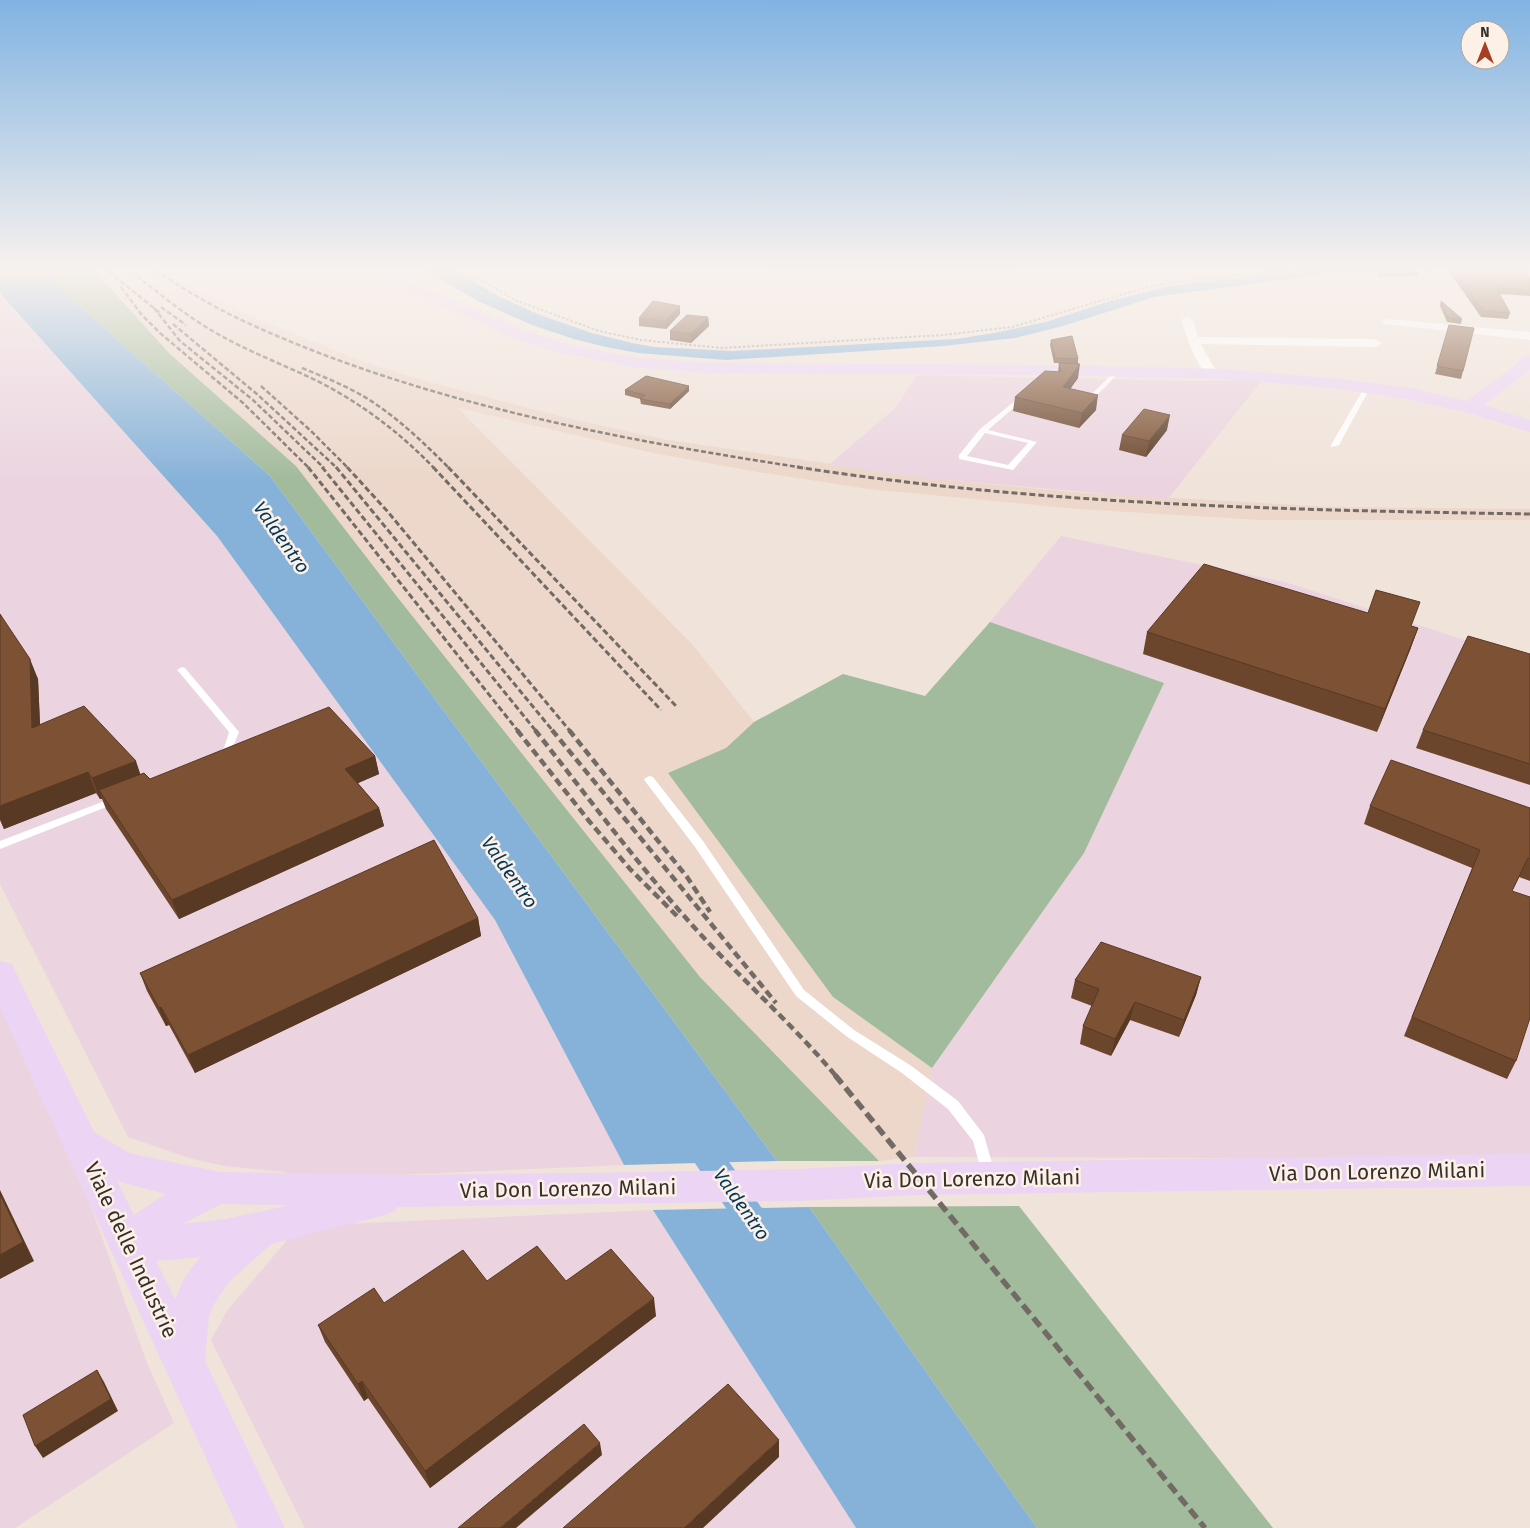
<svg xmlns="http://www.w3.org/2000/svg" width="1530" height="1528" font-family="'Fira Sans',sans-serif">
<rect width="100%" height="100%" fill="#f0e3da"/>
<path fill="#ecd7ca" d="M91 267H163L200 291 252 317 367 363 429 382 563 417 662 439 934 479 1072 492 1333 507 1530 509V520H1262L1078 509 869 489 758 472 653 453 458 408 692 644 754 722 726 748 668 773 833 997 932 1068 914 1157 879 1161 700 977 398 598 296 466 170 354Z"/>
<g fill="#ebd4e0">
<path d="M0 293 217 536 495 920 624 1165 300 1179 284 1172 225 1166 192 1159 128 1137 0 884Z"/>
<path d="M917 375 1188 381 1262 380 1168 499 934 479 830 464 895 408Z"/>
<path d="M1061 536 1285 582 1530 661V1159L914 1157 932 1068 1084 853 1163 683 990 622Z"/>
<path d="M0 1002 77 1168 147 1363 174 1423 15 1528H0Z"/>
<path d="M653 1210 856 1528H305L211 1340 227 1311 299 1226Z"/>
</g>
<g fill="#a2bb9c">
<path d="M36 267H91L170 354 296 466 398 598 700 977 879 1161H777L270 476Z"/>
<path d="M990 622 1164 683 1084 853 932 1068 833 997 668 773 726 748 754 722 843 674 925 696Z"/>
<path d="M1019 1206 1273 1528H1037L809 1207Z"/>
</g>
<g fill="#86b2d9">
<path d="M0 267H36L270 476 777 1161 624 1165 495 920 217 536 0 293Z"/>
<path d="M420 267H449L500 297 540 315 592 333 632 343 654 347 732 351 956 339 994 333 1046 322 1110 301 1169 286 1303 270 1344 267H1525L1527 271 1477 269 1335 273 1154 297 1063 326 1015 338 943 346 726 360 638 353 606 347 574 339 532 325 476 300Z"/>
<path d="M809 1207 1037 1528H856L653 1210Z"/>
</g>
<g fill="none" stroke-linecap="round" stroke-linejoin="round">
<g fill="#86b2d9" fill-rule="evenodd">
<path d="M1483 267H1530V274L1489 271Z"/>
<path d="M694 1125 705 1128 773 1224 778 1234 773 1244 762 1248 751 1244 683 1146 679 1137 683 1128Z"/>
</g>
<path stroke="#aca29a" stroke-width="2" stroke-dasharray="2.5 2" stroke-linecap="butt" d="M457 267 517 301 599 331 641 340 722 348 943 335 1012 327 1144 288 1174 282 1307 267"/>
<g fill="#fff" fill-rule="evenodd">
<path d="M1115 371 1120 372 1088 404H1084V402Z"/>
<path d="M1367 386 1370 388 1339 445 1332 447 1331 445 1364 388Z"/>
<path d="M1021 396 1026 397 988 430 1037 442 1013 470 959 459V455L980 429ZM985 433 1028 443 1008 465 967 456Z"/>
<path d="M182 667 185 668 239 732 231 752 220 757 215 754 224 748 229 732 179 672 177 670Z"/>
<path d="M649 776 653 777 703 841 804 990 854 1030 910 1065 958 1101 984 1135 995 1174 993 1178 988 1180 983 1178 973 1141 948 1109 902 1073 846 1036 796 996 695 847 645 781 644 779Z"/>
<path d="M115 797 119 798 120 800 119 802 0 849V841Z"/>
</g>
<g fill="#fff" fill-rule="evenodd">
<path d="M1187 317 1193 320 1198 337 1376 339 1382 343 1376 347 1201 344 1217 373 1211 377C1199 374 1185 332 1181 320Z"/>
<path d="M1388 319 1530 332V340L1384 324 1382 322 1384 320Z"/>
</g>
<g fill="#ebd4f4" fill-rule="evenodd">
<path d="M348 267H370L455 300 520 328 562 343 631 357 705 363 1050 365 1226 369 1340 379 1411 388 1467 401 1513 367 1524 356 1530 355V370L1484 405 1530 420V432L1465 412 1411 400 1340 389 1226 379 1050 375 705 373 631 367 552 351 508 336 443 306 350 270Z"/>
<path d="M0 961 12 964 16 973 94 1132 129 1153 220 1172 415 1175 650 1172 798 1169 918 1163 1530 1154V1186L918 1195 798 1201 397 1207 395 1211 382 1216 271 1244 229 1282 214 1304 209 1316 205 1361 285 1528H238L0 1008ZM117 1181 166 1194 134 1215ZM221 1204 291 1205 226 1219 182 1224ZM200 1257 185 1277 175 1299 156 1261Z"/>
</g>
<g stroke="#726b65" stroke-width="2.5" stroke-dasharray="5 2.5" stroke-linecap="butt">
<path d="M103 267 160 313"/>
<path d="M125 267C158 292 190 320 227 339 262 358 301 371 336 391 374 413 404 437 434 468"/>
<path d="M150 267C176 284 203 301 231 315 407 400 614 439 805 468"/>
<path d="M121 287 141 314 160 333 243 403 309 468"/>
<path d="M161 307 186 325"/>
<path d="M154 308 180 341 253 400 324 468"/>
<path d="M173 324 258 395 337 468"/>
<path d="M302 368C324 377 347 386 368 399 398 418 424 443 449 468"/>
<path d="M261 386 311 431 348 468"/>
</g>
<g stroke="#726b65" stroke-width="3" stroke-dasharray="6 3" stroke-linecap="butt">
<path d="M308 467 518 731"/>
<path d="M322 467 536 731"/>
<path d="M336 467 553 731"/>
<path d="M347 467 388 512 570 731"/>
<path d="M433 467 661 710"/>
<path d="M448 467 676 706"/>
<path d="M797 467C1040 505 1285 510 1530 514"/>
</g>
<g stroke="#726b65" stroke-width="4.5" stroke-dasharray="8 4.5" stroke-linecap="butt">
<path d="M517 730 589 821 630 869 678 917"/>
<path d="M535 730C584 792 632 857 685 917 733 972 789 1020 836 1076"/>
<path d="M552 730 776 1003"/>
<path d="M569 730 687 877 710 912"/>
</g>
<path stroke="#726b65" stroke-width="5.5" stroke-dasharray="11 5.5" stroke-linecap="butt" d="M835 1075 1205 1528"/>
</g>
<g fill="#6c462c">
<path d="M1378 267H1418L1419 269 1417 276 1379 277Z"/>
<path d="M1452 267 1530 278V296L1500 294 1510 313 1508 319 1481 317 1450 273Z"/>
<path d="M1441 301 1462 319 1461 324 1447 322 1440 306Z"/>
<path d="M680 314 666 329 639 326V318Z"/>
<path d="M708 317 709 326 691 343 670 340V331Z"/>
<path d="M1449 325 1463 371 1461 379 1435 374Z"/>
<path d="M1051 340 1078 359V378L1070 389 1096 410 1079 428 1013 411 1015 397 1058 372 1059 363H1054L1050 345Z"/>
<path d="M625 390 689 391 670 409 641 404 640 399 625 395Z"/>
<path d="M1167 430 1146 457 1119 450 1122 435Z"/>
<path d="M0 614 38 679 40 724 150 779 375 756 379 774 358 783 379 808 384 826 179 919 106 809 102 799H100L96 793 4 829 0 820Z"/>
<path d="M1412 626 1418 628 1410 650 1377 732 1143 654 1147 632Z"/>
<path d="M1530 654V785L1416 748 1423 730Z"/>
<path d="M1370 806 1530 808V881L1519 877 1512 891 1516 1061 1507 1079 1404 1036 1472 868 1364 824Z"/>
<path d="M478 918 481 936 195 1073 169 1025 166 1026 147 991 140 973Z"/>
<path d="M1201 977 1196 995 1179 1037 1130 1020 1111 1056 1080 1044 1083 1026 1092 1006 1071 998 1075 980Z"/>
<path d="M487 1281H566L656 1316 430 1488 368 1398 364 1401 325 1342 318 1325 384 1303Z"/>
</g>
<g fill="#583924">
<path d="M680 306V314L666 329 665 321Z"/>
<path d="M708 317 709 326 691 343V334Z"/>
<path d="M1080 364 1078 378 1061 402 1063 387Z"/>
<path d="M689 386V391L670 409V404Z"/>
<path d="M1098 395 1096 410 1079 428 1082 413Z"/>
<path d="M1170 415 1167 430 1146 457 1149 441Z"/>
<path d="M1418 628 1410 650 1377 732 1385 709Z"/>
<path d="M30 659 38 679 41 748 32 728Z"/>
<path d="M375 756 379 774 349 787 345 769Z"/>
<path d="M136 761 143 782 99 790 102 799H100L92 778Z"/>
<path d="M88 772 96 793 4 829 0 819V806Z"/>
<path d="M379 808 384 826 179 919 172 900Z"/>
<path d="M478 918 481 936 195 1073 188 1055Z"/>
<path d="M1201 977 1196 995 1179 1037 1184 1020Z"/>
<path d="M1135 1002 1130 1020 1111 1056 1115 1039Z"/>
<path d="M161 1007 169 1025 166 1026 159 1008Z"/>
<path d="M0 1190 34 1261 0 1279Z"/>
<path d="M654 1298 656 1316 430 1488 425 1471Z"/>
<path d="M97 1370 104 1382 118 1411 43 1458 35 1446Z"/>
<path d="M362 1381 368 1398 364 1401 358 1384Z"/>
<path d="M779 1440V1457L703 1528H684Z"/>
<path d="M600 1443 602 1455 516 1528H500Z"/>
</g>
<g fill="#7d5133" stroke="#583924">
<path d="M1380 267H1418L1419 269 1380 270Z"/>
<path d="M1452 267 1525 271 1530 278V290L1496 288 1510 313 1483 311Z"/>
<path d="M653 301 680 306 665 321 639 318Z"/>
<path d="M1441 301 1462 319 1448 318Z"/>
<path d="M687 315 708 317 691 334 670 331Z"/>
<path d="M1449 325 1474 328 1463 371 1437 366Z"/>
<path d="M1072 336 1078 359 1055 358 1051 340Z"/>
<path d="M1059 363 1080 364 1063 387 1098 395 1082 413 1015 397 1045 371 1061 372Z"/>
<path d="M646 376 689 386 670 404 640 399 645 395 625 390Z"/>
<path d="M1144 409 1170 415 1149 441 1122 435Z"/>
<path d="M1204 564 1368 613 1376 590 1420 602 1411 626 1418 628 1385 709 1147 632Z"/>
<path d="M0 614 30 659 32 728 84 706 136 761 92 778 88 772 0 806Z"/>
<path d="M1468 636 1530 654V764L1423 730Z"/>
<path d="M329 707 375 756 345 769 379 808 172 900 99 790 144 773 150 779Z"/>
<path d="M1391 760 1530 808V859L1528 858 1512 891 1530 897V1018L1516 1061 1412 1017 1480 850 1370 806Z"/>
<path d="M434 840 478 918 188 1055 161 1007 159 1008 140 973Z"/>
<path d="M1101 942 1201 977 1184 1020 1135 1002 1115 1039 1083 1026 1099 989 1075 980Z"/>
<path d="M0 1194 23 1242 0 1255Z"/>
<path d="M537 1246 566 1281 611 1249 654 1298 425 1471 362 1381 358 1384 318 1325 374 1288 384 1303 463 1250 487 1281Z"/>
<path d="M97 1370 111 1399 35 1446 23 1415Z"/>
<path d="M728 1384 779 1440 684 1528H563Z"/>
<path d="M584 1424 600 1443 500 1528H458Z"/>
</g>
<linearGradient id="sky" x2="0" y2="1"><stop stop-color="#81b3e2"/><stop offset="0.56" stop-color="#f8f2ee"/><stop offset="1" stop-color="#f8f2ee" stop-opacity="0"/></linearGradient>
<rect width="1530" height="481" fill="url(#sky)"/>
<g text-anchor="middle" stroke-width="5" stroke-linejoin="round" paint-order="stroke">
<g font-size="19" font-style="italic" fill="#00385c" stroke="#fdf0e7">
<text transform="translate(282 537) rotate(55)" y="7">Valdentro</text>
<text transform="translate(510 872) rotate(55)" y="7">Valdentro</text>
<text transform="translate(742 1204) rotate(55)" y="7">Valdentro</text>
</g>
<g font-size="21" fill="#36312d" stroke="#fdf0e7">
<text transform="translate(1377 1172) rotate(-1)" y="7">Via Don Lorenzo Milani</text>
<text transform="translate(972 1179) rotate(-1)" y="7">Via Don Lorenzo Milani</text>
<text transform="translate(568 1189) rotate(-1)" y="7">Via Don Lorenzo Milani</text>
<text transform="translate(131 1250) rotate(65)" y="7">Viale delle Industrie</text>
</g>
</g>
<g transform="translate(1485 45)"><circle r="24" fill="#fdf0e7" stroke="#ada49d"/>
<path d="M0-4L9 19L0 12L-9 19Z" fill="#a73e23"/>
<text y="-8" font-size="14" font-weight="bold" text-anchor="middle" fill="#36312d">N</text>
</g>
</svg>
